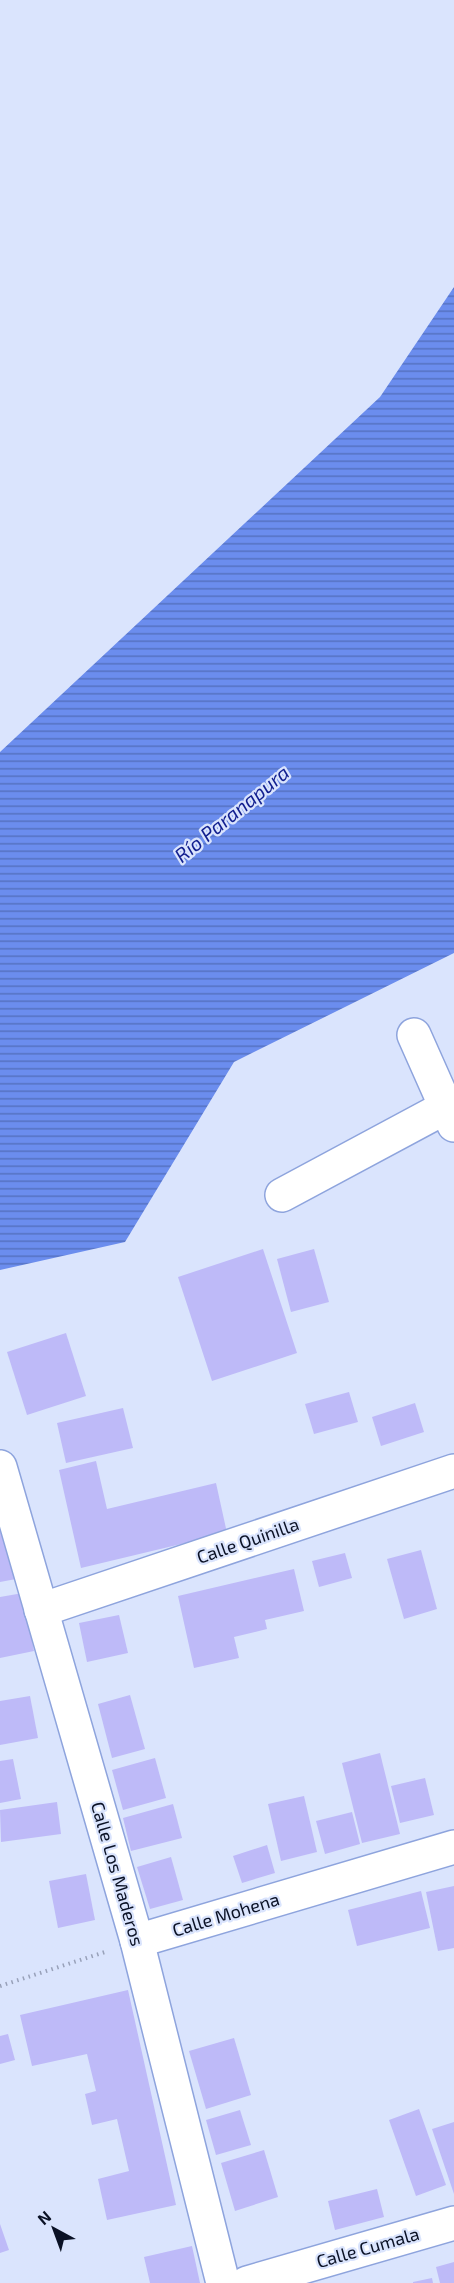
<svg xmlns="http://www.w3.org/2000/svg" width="454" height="2283" font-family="'Exo 2',sans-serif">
<defs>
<pattern id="water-rules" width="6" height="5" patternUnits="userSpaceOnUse" patternTransform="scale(1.5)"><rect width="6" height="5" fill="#6b8dee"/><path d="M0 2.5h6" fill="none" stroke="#5672c1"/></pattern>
</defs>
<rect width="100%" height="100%" fill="#dae4fd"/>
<path fill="url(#water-rules)" d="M454 287V953L234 1062 125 1242 0 1270V752L380 397Z"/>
<g fill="#bebaf8">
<path d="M263 1249 297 1353 212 1381 178 1277Z"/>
<path d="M314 1249 329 1302 291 1312 277 1259Z"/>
<path d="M66 1333 86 1396 27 1415 7 1352Z"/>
<path d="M349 1392 358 1422 314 1434 305 1404Z"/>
<path d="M415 1403 424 1432 381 1446 372 1417Z"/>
<path d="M123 1408 133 1448 66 1463 57 1423Z"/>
<path d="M96 1461 107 1509 216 1483 227 1533 81 1568 59 1470Z"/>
<path d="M6 1528 16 1579 0 1582V1529Z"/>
<path d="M421 1550 437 1609 404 1619 387 1559Z"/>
<path d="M345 1553 352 1578 319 1587 312 1561Z"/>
<path d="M294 1569 304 1611 265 1620 267 1629 234 1637 239 1658 194 1668 178 1596Z"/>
<path d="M23 1593 34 1651 0 1658V1597Z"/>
<path d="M119 1615 128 1653 87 1662 79 1623Z"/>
<path d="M130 1695 145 1749 112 1758 98 1704Z"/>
<path d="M30 1696 38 1738 0 1745V1701Z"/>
<path d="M380 1753 400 1834 362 1843 342 1763Z"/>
<path d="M155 1758 166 1798 123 1810 112 1770Z"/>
<path d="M13 1759 21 1799 0 1803V1761Z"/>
<path d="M425 1778 434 1815 400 1823 391 1786Z"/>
<path d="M304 1796 317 1852 281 1861 268 1804Z"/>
<path d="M57 1802 61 1834 1 1842 0 1810Z"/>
<path d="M173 1804 182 1838 131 1851 123 1818Z"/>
<path d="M352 1812 360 1844 325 1854 316 1821Z"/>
<path d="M267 1845 275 1873 242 1883 233 1856Z"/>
<path d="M171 1857 183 1900 150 1909 137 1867Z"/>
<path d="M86 1874 95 1920 58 1928 49 1881Z"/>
<path d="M454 1886V1948L438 1951 426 1892Z"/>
<path d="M421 1891 430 1928 357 1946 348 1910Z"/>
<path d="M128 1990 176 2205 107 2220 98 2179 129 2171 117 2119 92 2125 85 2094 96 2091 87 2054 32 2066 20 2015Z"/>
<path d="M8 2034 15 2060 0 2064V2036Z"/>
<path d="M234 2038 251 2095 206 2109 189 2051Z"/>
<path d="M419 2109 446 2185 416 2196 389 2120Z"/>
<path d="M240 2110 251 2145 216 2155 206 2120Z"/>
<path d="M454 2122V2194L432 2129Z"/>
<path d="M264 2150 278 2197 235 2211 221 2163Z"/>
<path d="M377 2189 384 2217 335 2230 328 2201Z"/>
<path d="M0 2224 9 2250 0 2253Z"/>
<path d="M192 2246 200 2283H150L144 2257Z"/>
<path d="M454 2262V2283H440L436 2267Z"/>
<path d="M432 2278 433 2283H413V2282Z"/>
</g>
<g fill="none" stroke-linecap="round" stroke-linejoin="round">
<defs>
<g id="minor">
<path d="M414 1035 454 1125"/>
<path d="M282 1195 446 1107"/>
<path d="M0 1467 137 1941 223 2283"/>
<path d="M41 1610 454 1471"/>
<path d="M137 1941 454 1847"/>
<path d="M247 2283 454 2223"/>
</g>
</defs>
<use href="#minor" stroke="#8ea4dd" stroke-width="36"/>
<path stroke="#98a1b9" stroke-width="4" stroke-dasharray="1.5 4.5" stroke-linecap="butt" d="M0 1986 105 1952"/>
<use href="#minor" stroke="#fff" stroke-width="33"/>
</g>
<g text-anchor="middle" stroke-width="4.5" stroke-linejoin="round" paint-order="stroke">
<g font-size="18" fill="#0a1125" stroke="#dae4fd">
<text transform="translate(248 1541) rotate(-19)" y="6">Calle Quinilla</text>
<text transform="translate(117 1874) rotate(74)" y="6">Calle Los Maderos</text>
<text transform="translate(226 1915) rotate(-17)" y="6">Calle Mohena</text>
<text transform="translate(368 2248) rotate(-16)" y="6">Calle Cumala</text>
</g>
<g font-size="20" font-style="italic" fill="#111f8f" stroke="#dae4fd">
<text transform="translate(232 814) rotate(-39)" y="7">Río Paranapura</text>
</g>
</g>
<g transform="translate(54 2229) rotate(319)" stroke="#dae4fd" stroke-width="4.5" paint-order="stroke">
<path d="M0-4.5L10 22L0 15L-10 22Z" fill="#0a1125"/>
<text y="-9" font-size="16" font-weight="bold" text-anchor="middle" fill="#0a1125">N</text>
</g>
</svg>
